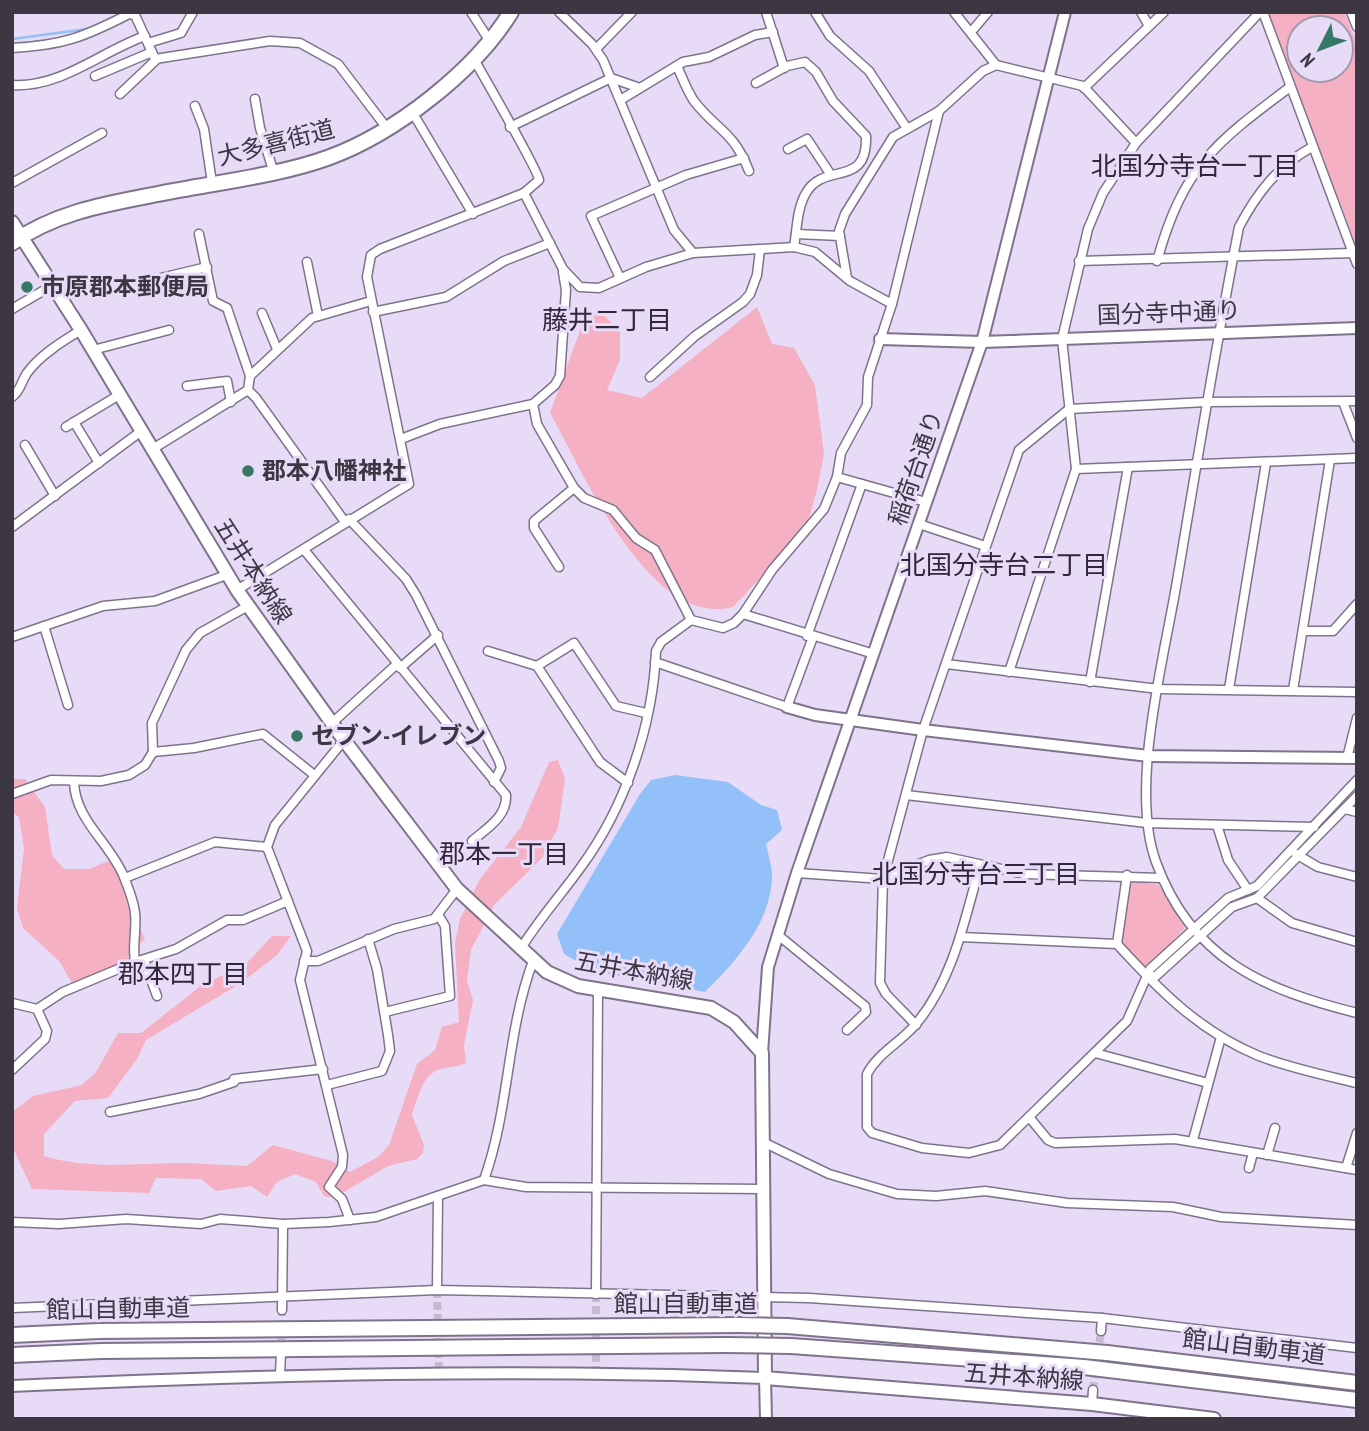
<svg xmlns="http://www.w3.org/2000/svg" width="1369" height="1431" font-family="'PT Sans Narrow','Noto Sans JP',sans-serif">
<rect width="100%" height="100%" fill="#e8dbf7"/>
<g fill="#f6b0c4" fill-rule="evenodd">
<path d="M1267 12H1344L1357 44V247ZM1299 28H1341V70H1299Z"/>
<path d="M757 307 772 344 794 348 815 385 824 454 817 490 806 529 733 607C649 629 583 471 550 413L585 317 603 314 620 332V360L607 390 642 398Z"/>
<path d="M558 760 565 779 558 828 542 858 494 905 471 950 467 981 473 1000 464 1045 466 1063C456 1068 448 1066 438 1070 422 1076 417 1100 412 1115L424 1145 423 1153 417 1159 388 1166 334 1198 324 1196 316 1182 295 1174 277 1182 267 1197 251 1186 216 1191 201 1179 156 1178 149 1193 32 1189 12 1146V1112L33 1096 82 1085 96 1072 118 1033H141L202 985 246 964 272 936H291L277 955 241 983 146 1040 137 1059 108 1098 75 1101 44 1134V1156C85 1169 133 1164 175 1163 199 1163 223 1165 247 1166L273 1145 332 1161 350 1172 378 1157 389 1145 417 1064 435 1050 442 1027 459 1022 455 943 460 919 480 879 521 827 549 762Z"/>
<path d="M12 779H25L45 807 52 855 64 869H89L108 861 116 865 130 909 145 939 129 953 128 960 72 983 59 961 23 928 17 908 24 848 19 817 12 812Z"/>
<path d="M1132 881 1159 885 1185 928 1146 968 1121 942Z"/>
</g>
<path fill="#93c0f9" d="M675 775 728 782 761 805 777 810 782 830 766 844C768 854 772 866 772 876 771 923 736 961 705 992L594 971 564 954 557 934 640 794 651 780Z"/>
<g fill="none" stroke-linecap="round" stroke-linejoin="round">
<path stroke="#93c0f9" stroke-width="2.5" d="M12 39 87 29"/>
<g stroke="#c6bad3" stroke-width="8" stroke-dasharray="8 4" stroke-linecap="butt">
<path d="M437 1290 439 1375"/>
<path d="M596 1294V1372"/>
<path d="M281 1352 282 1310"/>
<path d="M1093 1390 1101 1331"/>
</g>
<defs>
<g id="street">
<path d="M471 12 491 43"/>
<path d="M559 12 592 44 603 60 674 230 693 253"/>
<path d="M766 12 784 68"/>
<path d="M815 12 830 36 869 71 906 127"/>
<path d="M954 12 996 65 1083 86 1136 143"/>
<path d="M1141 12 1149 26"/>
<path d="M1263 12 1357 264"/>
<path d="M1351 12 1357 27"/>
<path d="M971 32 988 12"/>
<path d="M148 43 181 33 193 12"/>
<path d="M12 48C64 45 84 37 129 14L135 15 155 59 270 41 300 43 338 64 386 127"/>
<path d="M596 49 632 12"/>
<path d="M677 66C682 77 687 91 694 101 717 131 733 130 749 171"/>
<path d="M95 76 152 52"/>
<path d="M756 83 787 66 805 62 816 72 833 101 866 136C868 189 824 161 806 193 797 208 797 229 794 247"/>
<path d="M12 85C61 88 100 52 145 36"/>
<path d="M1084 88 1164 12"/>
<path d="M120 94 157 59"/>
<path d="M255 99 260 128 273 170"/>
<path d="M622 99 683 62 709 57 755 35 773 32"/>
<path d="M195 106 204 129 212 183"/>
<path d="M411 110 473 214"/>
<path d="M510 127 611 78 640 88"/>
<path d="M1312 147C1278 166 1257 193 1239 227 1216 344 1197 463 1177 581 1164 659 1129 788 1156 862 1191 959 1264 990 1357 1013"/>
<path d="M788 149 807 139 831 175"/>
<path d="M12 183 102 133"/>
<path d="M524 193 563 269 580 287 599 288 646 267 693 253 794 247 815 252 850 281 892 304"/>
<path d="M199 234 213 301 227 308 250 376"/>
<path d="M796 234 840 236"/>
<path d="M1079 261 1353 253"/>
<path d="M1157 261C1183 167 1215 143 1290 87"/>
<path d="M307 262 318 316"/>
<path d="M620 278 591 216 686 175 744 158"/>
<path d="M847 278 839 231 845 214 893 137 939 111 983 71 996 65"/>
<path d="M144 282 207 267"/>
<path d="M12 309 53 285"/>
<path d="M373 312 446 297 504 261 550 243"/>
<path d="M262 313 277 349"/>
<path d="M93 350 169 330"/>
<path d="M650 377 695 336 743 302 750 294 757 275 760 250"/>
<path d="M187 386 227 381 231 402"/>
<path d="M248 390 256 398 345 522"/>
<path d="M12 397C21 390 21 382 27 373 40 355 63 341 81 330"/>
<path d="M1343 402 1357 438"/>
<path d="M533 404 537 424 574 488 584 498 613 510 636 538 655 550 691 620 723 628 734 623 743 614 772 570 824 509 837 477 841 453 867 405 868 377 892 304 939 111"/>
<path d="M74 422 99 463"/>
<path d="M66 427 119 395"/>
<path d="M401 439 440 424 533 404 555 385 560 376 566 290 563 272"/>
<path d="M25 445 55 496"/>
<path d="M151 450 248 390 250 376 312 318 371 301"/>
<path d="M1076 469 1357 458"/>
<path d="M837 477 926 502"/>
<path d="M349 519 406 579 416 595 499 761 501 768 494 782"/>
<path d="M919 524 985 546"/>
<path d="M12 527 140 432"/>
<path d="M305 551 506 795C507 817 487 828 472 841"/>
<path d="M559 567 534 528V521L574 488"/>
<path d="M237 590 409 484 367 277 371 255 380 249 524 193 539 180C539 172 484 77 475 61"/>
<path d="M743 614 874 654"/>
<path d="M44 626 68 705"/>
<path d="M1303 631H1333L1357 604"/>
<path d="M807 636 862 484"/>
<path d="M12 637 103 606 155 601 229 574"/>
<path d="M488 651 537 666 600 762 628 783"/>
<path d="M655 662 787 707 813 637"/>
<path d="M946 664 1159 689 1357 692"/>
<path d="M537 666 574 643 616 706 646 713"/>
<path d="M400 668 438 635"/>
<path d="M1009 672 1076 469 1062 339 1088 229 1103 193 1136 143 1260 12"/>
<path d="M1090 682 1128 467"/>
<path d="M1229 689 1266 463"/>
<path d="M1293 690 1330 460"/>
<path d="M332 723 397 664"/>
<path d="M344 740 275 825 267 847 307 951 300 980 343 1155 342 1167 329 1187 342 1199 350 1220"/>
<path d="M153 752 194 748 263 734 313 774"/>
<path d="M1347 758 1357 718"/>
<path d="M74 782C75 820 111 844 124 877 128 887 134 902 135 913 137 930 132 945 135 962"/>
<path d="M12 794 51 780 101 781 129 775 145 765 153 752 152 723 186 650 200 633 248 606"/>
<path d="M906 795 1147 823 1314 827"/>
<path d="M1345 809 1357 812"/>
<path d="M1217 825 1228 860 1248 890"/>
<path d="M1296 854 1318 867 1357 877"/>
<path d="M980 865C965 919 953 980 916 1024 901 1042 878 1053 867 1074V1127L872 1133 922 1148 969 1153 1000 1145 1127 1021 1150 969 1228 898 1257 886 1357 780"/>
<path d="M797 873 883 879 929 860 947 857 1024 874 1162 878"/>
<path d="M125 878 215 842 267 847"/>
<path d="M1257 898 1292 923 1357 942"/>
<path d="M778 935 865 1006 866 1012 847 1030"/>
<path d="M960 937 1117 944C1158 989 1200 1032 1259 1056 1290 1068 1324 1075 1357 1083"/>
<path d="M1117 944 1127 875"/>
<path d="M520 950C538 920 561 895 581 867 625 807 653 726 656 651L661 642 691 620"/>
<path d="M144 960 157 996"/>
<path d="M304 961H318L394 929 434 919 457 889"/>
<path d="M1147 977 1156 976 1232 907 1257 898 1357 796"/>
<path d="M12 1003 37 1009 63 992 135 962 176 949 227 920H243L288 901"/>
<path d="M385 1012 450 996 445 926 439 916"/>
<path d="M916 1025 886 994 880 983 883 879 923 730 1019 450 1069 409 1207 402 1357 401"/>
<path d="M1095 1053 1208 1083"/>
<path d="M12 1070 45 1039 47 1031 37 1009"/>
<path d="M234 1079 323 1069"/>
<path d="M327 1085 382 1071 390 1051 388 1035 377 969 368 939"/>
<path d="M110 1112 199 1094 234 1082"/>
<path d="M1029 1117 1048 1140 1055 1143 1175 1139 1357 1170"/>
<path d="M1193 1140 1221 1037"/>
<path d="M763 1142 829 1174 897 1194 936 1196 985 1191 1067 1203 1173 1207 1221 1217 1357 1225"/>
<path d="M1267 1155 1275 1128"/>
<path d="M1249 1168 1253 1153"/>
<path d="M1346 1168 1357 1133"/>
<path d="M484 1180C510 1107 506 1034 533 961"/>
<path d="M12 1222 59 1224 126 1219 201 1224 220 1219 283 1224 329 1222 376 1217 484 1180 526 1187 764 1189"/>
<path d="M437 1290 438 1196"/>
<path d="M596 1294 598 990"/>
<path d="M12 1308 437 1290 809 1298 1102 1318 1357 1348"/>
<path d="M282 1310 283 1224"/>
<path d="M1101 1331 1102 1318"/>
<path d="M280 1374 281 1354"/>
<path d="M1092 1404 1093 1390"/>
</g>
<g id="secondary">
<path d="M880 339 982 342 1357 328"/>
<path d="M787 707 815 715 923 730 1149 756 1357 758"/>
<path d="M762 1053 768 967 797 873 982 342 1065 12"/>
<path d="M12 1386C263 1375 514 1368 765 1378L766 1419"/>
</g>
<path id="primary" d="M12 222 81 330 237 590 344 740 457 889 547 972 578 986 711 1008 734 1022 762 1053 765 1378 1092 1404 1214 1419"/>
<g id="highway">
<path d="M12 243C56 212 106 204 158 194 211 183 279 176 330 157 395 133 475 71 511 12"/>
<path d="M787 1326 1107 1353 1357 1383"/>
<path d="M12 1335 99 1331 738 1325"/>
<path d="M791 1346 1084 1367 1357 1400"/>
<path d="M12 1355 101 1351 726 1345"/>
</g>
</defs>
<use href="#street" stroke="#7f738b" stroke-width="11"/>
<use href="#secondary" stroke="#7f738b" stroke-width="14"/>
<use href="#primary" stroke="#7f738b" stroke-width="16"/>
<use href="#highway" stroke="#7f738b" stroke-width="18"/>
<use href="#street" stroke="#fff" stroke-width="8"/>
<use href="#secondary" stroke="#fff" stroke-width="10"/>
<use href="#primary" stroke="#fff" stroke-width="12"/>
<use href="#highway" stroke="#fff" stroke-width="14"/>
<defs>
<g id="highway-bridge">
<path d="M738 1325 787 1326"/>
<path d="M726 1345 791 1346"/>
</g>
</defs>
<use href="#highway-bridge" stroke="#7f738b" stroke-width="18" stroke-linecap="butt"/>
<use href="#highway-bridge" stroke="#fff" stroke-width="14"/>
</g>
<g fill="#367767" stroke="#e8dbf7" stroke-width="2.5">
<circle cx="27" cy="287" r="7"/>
<circle cx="248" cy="471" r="7"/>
<circle cx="297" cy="736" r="7"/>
</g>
<g text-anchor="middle" stroke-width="6" stroke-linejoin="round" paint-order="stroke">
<g font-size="24" fill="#3c3742" stroke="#e8dbf7">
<text transform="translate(276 143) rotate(-14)" y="8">大多喜街道</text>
<text transform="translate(1169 313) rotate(-2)" y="8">国分寺中通り</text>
<text transform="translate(916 468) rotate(-71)" y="8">稲荷台通り</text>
<text transform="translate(253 571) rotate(57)" y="8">五井本納線</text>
<text transform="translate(634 971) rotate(10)" y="8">五井本納線</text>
<text x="686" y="1312">館山自動車道</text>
<text transform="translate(118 1309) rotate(-1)" y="8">館山自動車道</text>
<text transform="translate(1254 1347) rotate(7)" y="8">館山自動車道</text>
<text transform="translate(1024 1377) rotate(4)" y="8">五井本納線</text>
</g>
<g font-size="24" font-weight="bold" fill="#3c3742" stroke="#e8dbf7" text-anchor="start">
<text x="41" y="295">市原郡本郵便局</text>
<text x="262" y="479">郡本八幡神社</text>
<text x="311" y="744">セブン-イレブン</text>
</g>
<g font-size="26" fill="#31263b" stroke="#e8dbf7">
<text x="1195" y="175">北国分寺台一丁目</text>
<text x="607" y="329">藤井二丁目</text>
<text x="1004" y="574">北国分寺台二丁目</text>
<text x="504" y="863">郡本一丁目</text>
<text x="976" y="883">北国分寺台三丁目</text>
<text x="183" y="983">郡本四丁目</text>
</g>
</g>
<rect width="1369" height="1431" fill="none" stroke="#3c3742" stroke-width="28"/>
<g transform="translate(1320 49) rotate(228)"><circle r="33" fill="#e8dbf7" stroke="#a399af" stroke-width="2"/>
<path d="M0-5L12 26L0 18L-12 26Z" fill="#367767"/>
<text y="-10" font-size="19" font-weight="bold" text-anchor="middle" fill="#3c3742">N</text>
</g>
</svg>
